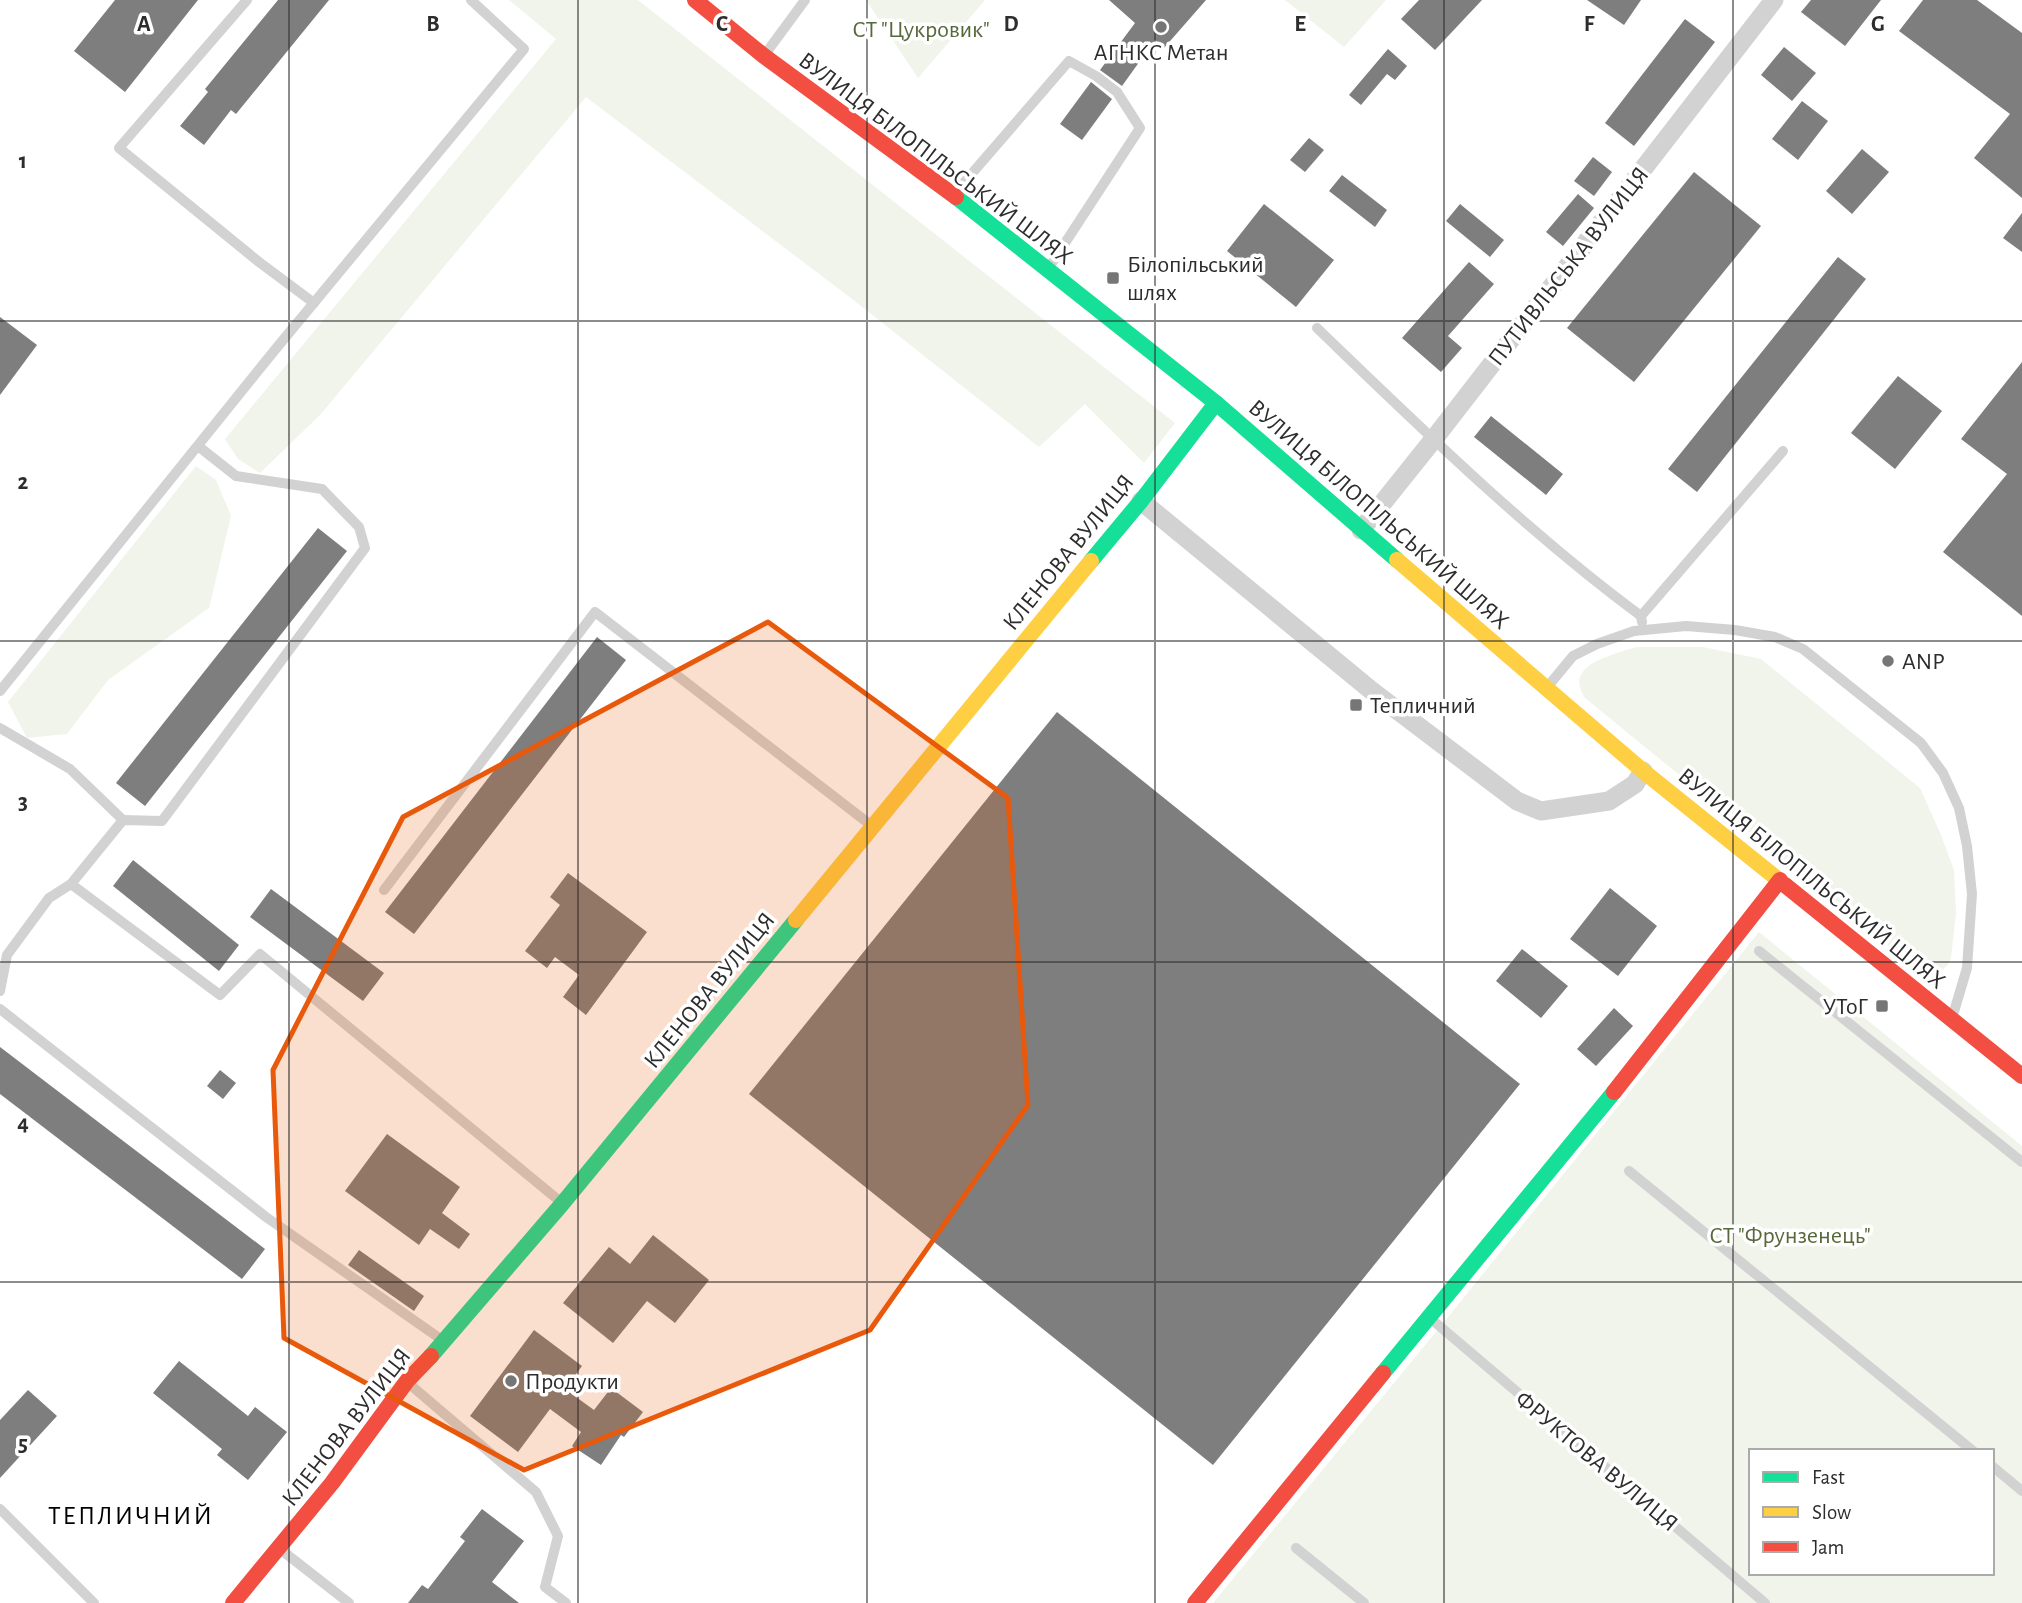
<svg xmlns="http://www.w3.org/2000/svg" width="2022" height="1603" font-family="'Alegreya Sans',sans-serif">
<rect width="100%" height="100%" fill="#fff"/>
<g fill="#f1f4eb" fill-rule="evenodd">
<path d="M509 0H638L1175 423 1144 463 1085 404 1039 447 856 302 586 97 320 415 260 473 238 459 225 439 556 39Z"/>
<path d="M866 0H985L918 78Z"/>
<path d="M1285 0H1386L1344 47Z"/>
<path d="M196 466 216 480 231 516 209 608 108 680 67 734 27 738 8 702Z"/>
<path d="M1636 647H1703L1761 659 1920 788 1941 835 1954 870 1956 913 1951 958 1948 965 1938 973 1931 974 1918 970 1585 698C1562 664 1614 655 1636 647Z"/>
<path d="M1759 932 2022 1146V1603H1213L1440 1327ZM1751 1451H1992V1573H1751Z"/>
</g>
<g fill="#7e7e7e">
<path d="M115 0H198L125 92 74 51Z"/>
<path d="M278 0H329L236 114 231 110 204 145 180 126 208 92 205 89Z"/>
<path d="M1109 0H1206L1164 48 1155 40 1122 86 1100 70 1135 23Z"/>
<path d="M1419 0H1482L1435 50 1401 19Z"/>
<path d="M1587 0H1641L1624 25Z"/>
<path d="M1811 0H1881L1845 46 1801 12Z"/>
<path d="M1923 0H1977L2022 33V198L1974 158 2010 114 1899 31Z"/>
<path d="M1685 19 1715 42 1634 146 1605 123Z"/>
<path d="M1784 47 1816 73 1792 101 1761 75Z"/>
<path d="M1388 49 1407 66 1395 80 1387 74 1361 105 1349 95Z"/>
<path d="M1091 82 1112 99 1082 140 1060 124Z"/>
<path d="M1802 101 1828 121 1798 160 1772 139Z"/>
<path d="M1309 138 1324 150 1305 172 1290 160Z"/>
<path d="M1862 149 1889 172 1852 214 1826 191Z"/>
<path d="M1593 157 1612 172 1594 196 1574 181Z"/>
<path d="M1694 172 1761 226 1634 382 1567 328Z"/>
<path d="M1342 175 1387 210 1375 227 1329 191Z"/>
<path d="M1578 194 1594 208 1563 246 1546 232Z"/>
<path d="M1264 204 1334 260 1296 307 1227 251Z"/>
<path d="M1460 204 1504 240 1490 257 1446 221Z"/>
<path d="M2022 213V252L2003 238Z"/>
<path d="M1838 257 1866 279 1697 492 1668 469Z"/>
<path d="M1469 262 1494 284 1448 336 1462 348 1441 372 1402 338Z"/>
<path d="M0 317 37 345 0 395Z"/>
<path d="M2022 362V616L1943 552 2007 474 1961 439Z"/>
<path d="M1898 376 1942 411 1895 469 1851 433Z"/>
<path d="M1491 416 1563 474 1546 495 1474 437Z"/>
<path d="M318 528 347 551 145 806 116 783Z"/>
<path d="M597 637 626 660 414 934 385 912Z"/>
<path d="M1057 712 1520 1084 1213 1465 749 1094Z"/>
<path d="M133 860 239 945 219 971 113 886Z"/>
<path d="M568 873 647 932 586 1015 563 997 579 975 555 957 547 968 525 951 560 905 550 897Z"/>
<path d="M1610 888 1657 926 1618 976 1570 939Z"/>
<path d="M271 889 384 973 363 1001 250 917Z"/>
<path d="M1522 949 1568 986 1541 1018 1496 981Z"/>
<path d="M1614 1008 1633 1026 1596 1066 1577 1049Z"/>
<path d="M0 1047 265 1249 242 1279 0 1094Z"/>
<path d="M220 1070 236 1083 223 1099 207 1086Z"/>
<path d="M387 1134 460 1187 442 1213 470 1234 459 1249 430 1229 419 1245 345 1191Z"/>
<path d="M653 1235 709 1280 675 1323 647 1301 613 1343 563 1303 609 1247 630 1264Z"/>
<path d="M359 1250 424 1296 414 1311 348 1265Z"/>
<path d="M534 1330 582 1366 565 1389 594 1410 611 1388 643 1412 624 1437 621 1435 601 1465 572 1446 581 1432 550 1409 518 1452 470 1416Z"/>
<path d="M179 1361 248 1416 255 1407 287 1432 248 1480 217 1455 222 1449 153 1393Z"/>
<path d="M28 1390 57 1416 0 1478V1420Z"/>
<path d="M482 1509 524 1541 492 1582 519 1603H408L422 1585 428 1589 465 1541 460 1537Z"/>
</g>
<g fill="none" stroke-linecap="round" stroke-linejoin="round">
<g stroke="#d2d2d2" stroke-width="10">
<path d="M247 0 119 148 259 262 314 303"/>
<path d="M766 53 805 0"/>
<path d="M955 193 1069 61 1096 76 1117 92 1140 128 1050 266"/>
<path d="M1317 328C1421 428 1525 530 1641 616"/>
<path d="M1642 622 1641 616 1783 451"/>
<path d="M1549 685 1573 656 1597 644 1634 631 1686 626 1735 630 1775 637 1803 649 1921 743 1943 773 1959 808 1967 846 1972 894 1967 968 1953 1015"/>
<path d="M0 691 274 351 524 49 471 0"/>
<path d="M0 728 70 769 123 820"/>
<path d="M71 884 123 820 162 821 365 548 359 527 322 489 236 476 198 446"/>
<path d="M384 890 595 612 872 826"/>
<path d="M1759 951 2022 1162"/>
<path d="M0 991 7 955 49 898 71 884 220 995 260 954 562 1203"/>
<path d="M0 1009 266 1217 445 1342"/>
<path d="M1629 1171 1973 1451"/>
<path d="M1430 1318 1765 1603"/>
<path d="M407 1382 536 1492 558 1536 545 1587 566 1603"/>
<path d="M1992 1466 2022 1491"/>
<path d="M0 1509 94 1603"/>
<path d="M1296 1548 1364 1603"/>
<path d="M280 1549 349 1603"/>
</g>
<g stroke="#d2d2d2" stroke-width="19">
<path d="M1141 501 1372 691 1517 801 1541 811 1609 801 1635 784 1643 771"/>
<path d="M1361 530 1433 440 1774 0"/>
</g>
<g stroke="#16e098" stroke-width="16">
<path d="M956 197 1216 403 1397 560"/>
<path d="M1091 561 1141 501 1216 403"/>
<path d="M431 1356 562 1204 796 920"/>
<path d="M1383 1373 1614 1092"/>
</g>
<g stroke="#ffcf43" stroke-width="16">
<path d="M1397 560 1643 771 1785 885"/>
<path d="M796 920 1091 561"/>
</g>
<g stroke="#f24e42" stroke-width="16">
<path d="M695 0 764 56 956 197"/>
<path d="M1785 885 2022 1076"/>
<path d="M1614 1092 1780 880"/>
<path d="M233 1603 332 1483 407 1381 431 1356"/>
<path d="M1195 1603 1383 1373"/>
</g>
</g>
<path fill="#e8590c" fill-opacity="0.2" stroke="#e8590c" stroke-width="5" stroke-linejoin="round" d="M768 622 1008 798 1028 1105 870 1330 524 1470 284 1338 273 1070 403 817Z"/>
<path fill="none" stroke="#2d2d2d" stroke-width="2" stroke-opacity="0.55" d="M289 0V1603M578 0V1603M867 0V1603M1155 0V1603M1444 0V1603M1733 0V1603M0 321H2022M0 641H2022M0 962H2022M0 1282H2022"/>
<g fill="#767676" stroke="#fff" stroke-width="2.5">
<circle cx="1161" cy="27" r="7"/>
<rect x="1106" y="271" width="14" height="14" rx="3.5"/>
<circle cx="1888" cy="661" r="7"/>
<rect x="1349" y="698" width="14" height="14" rx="3.5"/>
<rect x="1875" y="999" width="14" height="14" rx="3.5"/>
<circle cx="511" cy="1381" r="7"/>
</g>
<g text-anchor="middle" stroke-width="7" stroke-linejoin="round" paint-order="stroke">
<g font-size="24" fill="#56693b" stroke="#fff">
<text x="921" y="37">СТ "Цукровик"</text>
<text x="1790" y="1243">СТ "Фрунзенець"</text>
</g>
<g font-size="24" fill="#2d2d2d" stroke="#fff" text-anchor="start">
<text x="1161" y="60" text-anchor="middle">АГНКС Метан</text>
<text x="1127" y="272">Білопільський<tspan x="1127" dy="28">шлях</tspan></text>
<text x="1902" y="669">ANP</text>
<text x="1370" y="713">Тепличний</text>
<text x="1868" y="1014" text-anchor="end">УТоГ</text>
<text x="525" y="1389">Продукти</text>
</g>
<g font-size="24" fill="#2d2d2d" stroke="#fff">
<text transform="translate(936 158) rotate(37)" y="8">ВУЛИЦЯ БІЛОПІЛЬСЬКИЙ ШЛЯХ</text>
<text transform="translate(1568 266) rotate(-52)" y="8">ПУТИВЛЬСЬКА ВУЛИЦЯ</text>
<text transform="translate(1379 514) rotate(41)" y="8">ВУЛИЦЯ БІЛОПІЛЬСЬКИЙ ШЛЯХ</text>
<text transform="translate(1068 552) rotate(-51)" y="8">КЛЕНОВА ВУЛИЦЯ</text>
<text transform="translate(1812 878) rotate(39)" y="8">ВУЛИЦЯ БІЛОПІЛЬСЬКИЙ ШЛЯХ</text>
<text transform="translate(709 990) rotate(-51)" y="8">КЛЕНОВА ВУЛИЦЯ</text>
<text transform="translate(346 1427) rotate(-52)" y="8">КЛЕНОВА ВУЛИЦЯ</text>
<text transform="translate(1597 1461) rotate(40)" y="8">ФРУКТОВА ВУЛИЦЯ</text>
</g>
<g font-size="26" letter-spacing="2" fill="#000" stroke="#fff">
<text x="131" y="1524">ТЕПЛИЧНИЙ</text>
</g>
</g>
<g font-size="23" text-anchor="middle" font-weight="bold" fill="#2d2d2d" stroke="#fff" stroke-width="7" stroke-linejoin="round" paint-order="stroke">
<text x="144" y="31">A</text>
<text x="433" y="31">B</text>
<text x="722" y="31">C</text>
<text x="1011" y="31">D</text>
<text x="1300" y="31">E</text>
<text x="1589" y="31">F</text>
<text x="1878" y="31">G</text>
<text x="23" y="168">1</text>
<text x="23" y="489">2</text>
<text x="23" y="809">3</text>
<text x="23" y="1130">4</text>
<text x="23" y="1451">5</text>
</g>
<rect x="1749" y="1449" width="245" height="126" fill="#ffffff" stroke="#ababab" stroke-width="2"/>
<rect x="1763" y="1472" width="35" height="10" fill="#16e098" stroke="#ababab" stroke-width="2"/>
<text x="1812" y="1484" font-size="21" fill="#2d2d2d">Fast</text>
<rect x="1763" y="1507" width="35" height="10" fill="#ffcf43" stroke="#ababab" stroke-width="2"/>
<text x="1812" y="1519" font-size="21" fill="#2d2d2d">Slow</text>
<rect x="1763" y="1542" width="35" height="10" fill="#f24e42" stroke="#ababab" stroke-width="2"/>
<text x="1812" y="1554" font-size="21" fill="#2d2d2d">Jam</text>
</svg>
